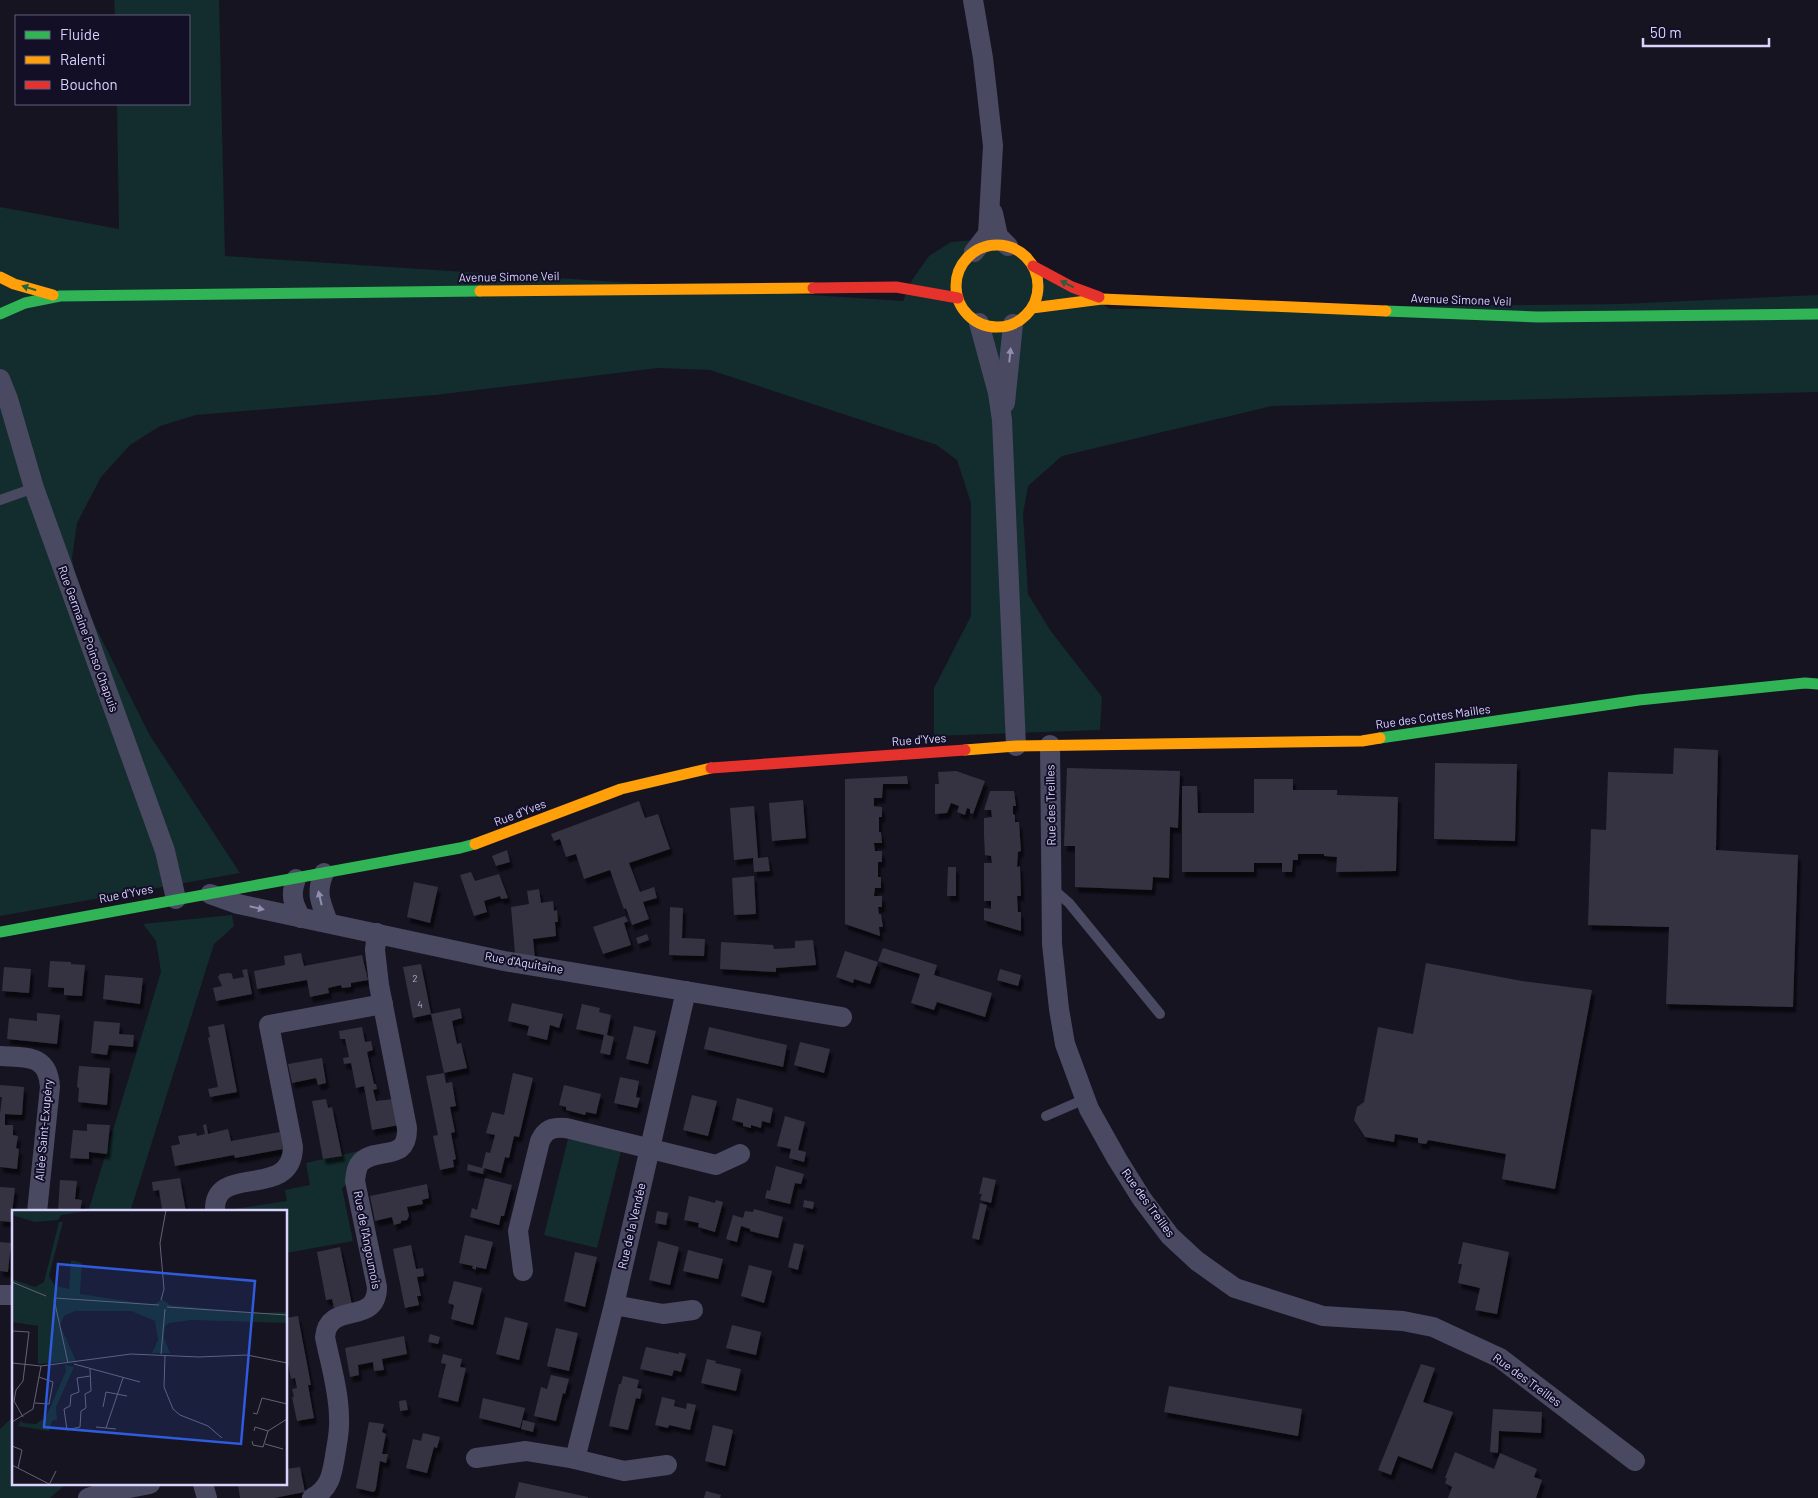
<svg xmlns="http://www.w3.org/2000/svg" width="1818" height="1498" font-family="Barlow,sans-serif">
<defs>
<filter id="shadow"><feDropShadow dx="3" dy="5.5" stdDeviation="1" flood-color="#0009"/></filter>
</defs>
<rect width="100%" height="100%" fill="#161421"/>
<g fill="#132c2d">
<path d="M114 0H219L225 256 903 301 912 280 929 256 951 242 977 240 1026 257 1110 309 1621 304 1818 295V392L1272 406 1062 456 1028 486 1023 514 1028 594 1050 630 1102 697 1100 730 934 736V688L971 616V503L957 460 937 445 710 370 658 368 435 395 196 415 160 426 130 445 101 477 77 523 72 558 78 592 149 734 240 873 0 916V207L119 229 117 104H189V16H115Z"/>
<path d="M232 915 234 926 214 944 130 1212H88L161 972 156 941 143 924Z"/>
<path d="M568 1139 621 1151 597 1248 544 1235Z"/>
<path d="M359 1151C349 1164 345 1168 346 1185L342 1188 353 1241 286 1253V1212H228L227 1210 287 1201 285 1190 310 1185 306 1163Z"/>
<path d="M14 1416V1484H66L50 1498H0V1429Z"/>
</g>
<g fill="#343243" filter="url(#shadow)">
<path d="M1674 748 1718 750 1716 850 1798 855 1793 1007 1666 1004 1669 927 1588 925 1591 829 1606 830 1608 772 1673 774Z"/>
<path d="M1435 763 1517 764 1515 841 1434 839Z"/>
<path d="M1067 768 1180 771 1178 828 1170 827 1169 878 1153 877 1152 890 1075 887V846H1064Z"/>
<path d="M956 771 985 781 973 814 970 813V809L967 808 965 815 957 812 959 806 951 803 947 813 935 814V784H939L938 772Z"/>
<path d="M907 776 908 784H883L882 798H874V806L882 807V817H879V832H881L882 843H874L875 851H882V862H878V877H881V888H875L874 896H882V907H878L879 914H881L883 927H879L880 936 845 924V779Z"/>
<path d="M1254 779H1293V790H1337V795L1398 797 1396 871 1336 872 1337 857 1324 856V854H1298V860H1293L1292 872H1282V863H1254V872H1182V786H1197L1198 813H1254Z"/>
<path d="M990 791H1014L1016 806H1013V814L1015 815V822H1019L1021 851 1018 852 1017 867 1020 866 1021 896H1017L1018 912H1021V931L984 920V908L991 909V901H984V863H992L991 856 985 855 984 836V818L992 817 991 810H984Z"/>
<path d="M803 800 806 838 772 841 769 803Z"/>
<path d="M639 801 645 818 658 814 670 849 629 863 640 892 654 887 657 898 643 902 649 919 632 925 626 908 624 909 623 907 610 870 584 879 576 854 566 857 560 839 554 841 551 834Z"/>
<path d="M754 806 758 858 768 857 770 871 754 872 753 858 734 860 730 808Z"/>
<path d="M507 850 510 862 496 866 492 856Z"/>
<path d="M948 867H956V896H947Z"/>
<path d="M471 872 475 881 499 874 508 898 501 899 500 896 484 901 487 912 474 916 460 875Z"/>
<path d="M754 876 756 914 734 915 732 878Z"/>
<path d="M414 882 438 887 430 923 407 917Z"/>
<path d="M539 889 541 903 553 901 554 911 557 910 558 922H555L556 936 533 939 535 958 515 953 511 907 529 904 527 891Z"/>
<path d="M670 907 683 908 682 938 705 939 704 956 669 955Z"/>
<path d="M625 916 628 921 624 923 631 945 603 954 593 927Z"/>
<path d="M647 934 649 940 638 944 636 938Z"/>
<path d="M813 940 816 965 776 968V972L720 969 721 942 773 945 774 949 795 948V941Z"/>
<path d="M883 948 937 965 934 975 992 993 985 1017 937 1002 934 1010 911 1003 920 974 878 961Z"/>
<path d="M845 951 878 962 870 984 854 979 853 983 836 977Z"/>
<path d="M301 953 304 966 362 955 368 980 351 983V987L342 988 341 985 328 988 329 993 310 997 307 980 257 989 254 971 285 965 284 956Z"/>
<path d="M50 961 71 962V964L85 965 82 996 64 995V988L48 987Z"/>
<path d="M1426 963 1522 981 1592 990 1555 1189 1502 1179 1506 1154 1428 1140 1426 1144 1418 1143V1138L1395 1134 1394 1142 1365 1137 1354 1120 1357 1107 1364 1102 1378 1027 1413 1034Z"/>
<path d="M421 964 431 1014 413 1018 403 967Z"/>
<path d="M4 967 31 969 29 993 2 991Z"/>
<path d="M247 969 252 994 216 1001 213 988 222 986 218 977 220 974 229 973 232 974 233 979 244 977 242 970Z"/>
<path d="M1000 969 1021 975 1018 986 997 980Z"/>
<path d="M105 975 143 978 140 1004 103 999Z"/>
<path d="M512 1003 563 1014 559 1028 550 1025 547 1040 527 1035 529 1026 508 1021Z"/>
<path d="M582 1004 600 1008 599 1012 611 1015 607 1035 614 1037 610 1055 600 1053 604 1035 576 1029Z"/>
<path d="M460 1008 462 1018 452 1021 457 1044 461 1043 467 1068 444 1073 446 1083 452 1082 456 1106 450 1107 455 1132 451 1133 456 1159 453 1160 454 1167 440 1170 433 1136 438 1135 426 1076 444 1073 431 1014Z"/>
<path d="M37 1013 60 1015 57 1044 7 1039 9 1018 37 1021Z"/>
<path d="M94 1021 120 1023 119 1034 134 1035 133 1047 109 1045 107 1055 91 1053Z"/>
<path d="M224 1024 237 1092 210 1097 208 1089 218 1087 208 1038 210 1037 208 1027Z"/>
<path d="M634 1026 656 1031 648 1064 626 1059Z"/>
<path d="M362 1027 365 1042 371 1041 373 1050 367 1052 374 1084H376L377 1089 373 1090 376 1101 394 1099 399 1125 372 1130 364 1086 356 1088 351 1063 344 1064 343 1058 349 1057 345 1039H340L339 1031Z"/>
<path d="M709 1027 787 1045 783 1067 704 1049Z"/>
<path d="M800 1042 830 1049 824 1073 794 1065Z"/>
<path d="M322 1058 326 1083 318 1085 316 1078 292 1083 288 1064Z"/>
<path d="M79 1066 110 1068 107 1105 78 1102 79 1088 77 1087Z"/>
<path d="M513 1073 533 1078 519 1137 514 1136 509 1158 505 1157 501 1173 484 1168 483 1174 467 1170 468 1164 482 1168 486 1152 490 1153 495 1135 486 1133 492 1112 504 1115Z"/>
<path d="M620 1077 639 1081 636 1097 640 1098 637 1108 614 1103Z"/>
<path d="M0 1085 24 1087 22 1115 5 1114V1125H13V1135L18 1136 16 1148 19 1149 17 1169 0 1167V1114L2 1097H0Z"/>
<path d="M564 1085 601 1094 596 1114 586 1112 585 1115 566 1110V1107L559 1105Z"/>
<path d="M692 1095 717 1101 708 1136 683 1130Z"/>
<path d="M737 1098 773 1108 770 1123 762 1121 761 1128 751 1125V1128L743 1126V1123L732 1120Z"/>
<path d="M326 1099 328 1108 332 1107 342 1156 323 1159 312 1101Z"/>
<path d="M785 1116 805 1122 798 1150 806 1152 804 1162 789 1158 791 1149 777 1146Z"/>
<path d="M87 1124 110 1125 107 1154 89 1152V1159L70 1158 73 1130 87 1131Z"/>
<path d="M206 1124 208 1134 228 1129 231 1141 280 1132 283 1149 235 1158 234 1155 175 1166 171 1146 180 1144 178 1136 196 1133 197 1136 205 1134 203 1125Z"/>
<path d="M776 1166 804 1174 801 1184 795 1183 790 1204 765 1198 767 1190 770 1191Z"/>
<path d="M983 1177 996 1180 991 1203 980 1200 982 1194H979Z"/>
<path d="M180 1178 186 1212H152L162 1209 159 1190 153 1191 152 1182Z"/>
<path d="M485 1178 512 1185 504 1216H501L499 1225 470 1217 472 1208 477 1210Z"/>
<path d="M60 1180 77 1181 75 1199 82 1200 80 1212H58Z"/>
<path d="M427 1184 429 1198 422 1200 423 1204 407 1207 409 1216 407 1220 401 1221V1223L394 1225 392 1217 375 1221 370 1196Z"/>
<path d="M0 1187 15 1188 11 1222 0 1221Z"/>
<path d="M689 1196 715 1203 716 1200 723 1202 715 1232 698 1227 699 1223 684 1220Z"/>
<path d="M804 1200 814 1202 813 1209 803 1207Z"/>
<path d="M980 1203 987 1205 979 1240 972 1238Z"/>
<path d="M754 1209 783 1217 778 1238 750 1231V1229L741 1226 737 1242 726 1239 733 1215 743 1218 745 1211 753 1212Z"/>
<path d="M657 1211 668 1213 666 1225 655 1223Z"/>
<path d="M465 1235 493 1242 486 1269 476 1267V1270L472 1268 473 1266 459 1263Z"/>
<path d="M658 1241 679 1247 670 1285 649 1280Z"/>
<path d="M0 1242 11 1243 8 1272 0 1271Z"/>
<path d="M1463 1242 1509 1252 1497 1314 1475 1310 1480 1288 1458 1283 1462 1264H1458Z"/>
<path d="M794 1243 804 1245 798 1270 788 1267Z"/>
<path d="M411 1245 416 1269 423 1268 424 1276 417 1277 421 1296H417L419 1305 405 1308 393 1249Z"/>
<path d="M340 1247 352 1305 334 1308 332 1299 326 1300 317 1252Z"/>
<path d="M688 1250 723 1259 718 1279 683 1271Z"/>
<path d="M575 1252 597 1257 585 1307 564 1301Z"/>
<path d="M749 1265 772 1271 764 1303 741 1296Z"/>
<path d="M454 1281 482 1288 473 1325 451 1319 454 1305 448 1303Z"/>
<path d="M298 1316 311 1385H308L314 1418 297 1421 292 1397H294L292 1389 297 1388 295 1378 291 1379 286 1354V1318Z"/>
<path d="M505 1317 528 1323 519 1360 496 1354Z"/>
<path d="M732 1325 761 1332 756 1355 726 1348Z"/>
<path d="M556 1328 578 1333 569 1371 547 1366Z"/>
<path d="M430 1334 440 1337 438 1344 428 1342Z"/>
<path d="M404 1336 407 1354 382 1359 384 1370 374 1371 373 1362 358 1365 359 1375 350 1377 345 1348Z"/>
<path d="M646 1347 679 1354V1352L686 1354 681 1372 674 1370 672 1376 640 1369Z"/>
<path d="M443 1354 462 1359 460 1367 466 1368 458 1402 438 1397 446 1364 441 1363Z"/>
<path d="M707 1359 716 1361 715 1363 741 1369 736 1391 701 1383Z"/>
<path d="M1421 1364 1435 1368 1423 1402 1453 1412 1432 1469 1398 1456 1391 1475 1378 1470Z"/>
<path d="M551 1375 569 1379 565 1394 563 1393 556 1421 534 1416 541 1387 547 1389Z"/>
<path d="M623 1376 639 1380 637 1388 642 1389 640 1399 636 1398 628 1430 609 1426 619 1384H621Z"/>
<path d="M1169 1386 1302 1409 1298 1436 1164 1412Z"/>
<path d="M662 1397 675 1400 674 1406 686 1409 687 1403 696 1405 690 1430 669 1425 668 1428 655 1425Z"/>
<path d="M483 1398 525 1408 520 1428 479 1418Z"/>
<path d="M406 1400 408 1410 400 1411 399 1401Z"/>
<path d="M1493 1409 1542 1412 1541 1433 1499 1431 1498 1453 1490 1452Z"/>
<path d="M523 1420 535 1423 533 1432 521 1429Z"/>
<path d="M369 1422 384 1424 382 1432 386 1434 382 1454H388L386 1463 380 1461 376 1488 375 1491 373 1492 356 1488Z"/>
<path d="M713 1425 733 1430 725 1466 705 1461Z"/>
<path d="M423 1433 440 1437 437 1448 434 1447 427 1473 406 1468 413 1439 421 1441Z"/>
<path d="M1455 1452 1494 1469 1500 1453 1537 1469 1534 1477 1542 1480 1536 1498H1448L1452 1487 1445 1483 1447 1478H1445Z"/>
<path d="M300 1467 305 1492 274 1498H240L238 1484H286V1469Z"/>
<path d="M519 1482 588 1497V1498H515Z"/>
<path d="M706 1491 721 1495 720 1498H704Z"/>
</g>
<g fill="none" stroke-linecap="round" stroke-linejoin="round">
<g stroke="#4a4962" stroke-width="10">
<path d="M0 500 34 488"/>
<path d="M1053 889 1069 903 1160 1014"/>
<path d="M1046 1116 1085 1099"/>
</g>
<g stroke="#4a4962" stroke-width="20">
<path d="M973 0 983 58 993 146 988 234 974 252"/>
<path d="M993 213 998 236 1008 246"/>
<path d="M979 323 998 393 1002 420 1016 746"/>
<path d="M0 379 8 399 34 488 165 851 176 899"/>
<path d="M1005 403 1013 324"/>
<path d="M1050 745 1052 944 1059 1009 1065 1044 1089 1109 1117 1159 1142 1199 1170 1236 1197 1261 1235 1288 1323 1316 1403 1321 1433 1327 1500 1358 1635 1461"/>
<path d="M324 873C315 893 321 903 328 922"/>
<path d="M296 879C290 895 293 904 301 918"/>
<path d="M210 894 238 904 504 961 842 1017"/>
<path d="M0 1056C27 1058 48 1054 50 1087L37 1212"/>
<path d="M215 1212C212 1161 292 1202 293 1147L269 1025 383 1004"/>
<path d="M523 1271 518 1231 540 1141C546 1129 552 1127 566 1128L716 1165 740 1154"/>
<path d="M0 1295H14"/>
<path d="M614 1305 663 1314 693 1310"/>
<path d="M476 1458 526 1451 575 1459 624 1471 667 1465"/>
<path d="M575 1459 614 1305 686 991"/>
<path d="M203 1484 207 1498"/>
<path d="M88 1498 103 1493 150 1484"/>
<path d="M312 1498C330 1489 332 1474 335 1456 337 1443 340 1431 339 1418 339 1391 330 1363 325 1337 328 1300 377 1327 377 1287L355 1181C356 1174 356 1167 361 1162 378 1146 408 1163 407 1128L379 985 375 950 377 933"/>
</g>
<g stroke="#30b455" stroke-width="11">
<path d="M1386 311 1538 317 1818 314"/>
<path d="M0 314 25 303 60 296 480 291"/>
<path d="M1380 738 1639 700 1805 683 1818 684"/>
<path d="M0 932 460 848 475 844"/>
</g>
<g stroke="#ff9f0a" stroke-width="11">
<circle cx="997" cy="286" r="41"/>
<path d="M0 277 14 284 53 295"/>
<path d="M480 291 813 288"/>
<path d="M1032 308 1102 299 1386 311"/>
<path d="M965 750 1016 746 1362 741 1380 738"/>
<path d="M475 844 621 789 711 768"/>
</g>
<g stroke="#e5322d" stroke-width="11">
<path d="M1033 266 1072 287 1099 297"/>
<path d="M813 288 896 287 958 298"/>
<path d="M711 768 965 750"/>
</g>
</g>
<defs><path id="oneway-solid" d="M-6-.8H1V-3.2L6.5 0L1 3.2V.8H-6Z" transform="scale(1.25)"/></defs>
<g fill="#22623e">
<use href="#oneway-solid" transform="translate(1067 284) rotate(-154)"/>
<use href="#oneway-solid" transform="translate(29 288) rotate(-163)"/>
</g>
<g fill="#928eb0">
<use href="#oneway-solid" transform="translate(1010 355) rotate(-84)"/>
<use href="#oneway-solid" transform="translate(320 898) rotate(-103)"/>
<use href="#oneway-solid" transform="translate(257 908) rotate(13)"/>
</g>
<g text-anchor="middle" stroke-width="4" stroke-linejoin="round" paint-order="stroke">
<g font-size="10" fill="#b0acd0">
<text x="415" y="982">2</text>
<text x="420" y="1008">4</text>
</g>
<g font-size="12" fill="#d9d4ff" stroke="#130f26">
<text transform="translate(509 277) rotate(-1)" y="4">Avenue Simone Veil</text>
<text transform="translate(1461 300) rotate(2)" y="4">Avenue Simone Veil</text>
<text transform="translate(88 639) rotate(70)" y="4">Rue Germaine Poinso Chapuis</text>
<text transform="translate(1433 717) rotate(-8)" y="4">Rue des Cottes Mailles</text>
<text transform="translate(919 740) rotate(-4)" y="4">Rue d'Yves</text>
<text transform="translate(1051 805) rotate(-91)" y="4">Rue des Treilles</text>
<text transform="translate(520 813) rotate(-21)" y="4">Rue d'Yves</text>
<text transform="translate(126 894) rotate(-11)" y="4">Rue d'Yves</text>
<text transform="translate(524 963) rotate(10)" y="4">Rue d'Aquitaine</text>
<text transform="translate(44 1130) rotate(-85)" y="4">Allée Saint-Exupéry</text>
<text transform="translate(1148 1203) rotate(54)" y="4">Rue des Treilles</text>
<text transform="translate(632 1226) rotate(-77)" y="4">Rue de la Vendée</text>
<text transform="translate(367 1240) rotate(79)" y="4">Rue de l'Angoumois</text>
<text transform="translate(1527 1380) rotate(36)" y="4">Rue des Treilles</text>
</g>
</g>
<g transform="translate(12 1210)">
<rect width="275" height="275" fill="#161421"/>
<path d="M0 0H82L49 5 46 10 23 12 0 5ZM47 12H51L37 66 43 76 57 79 59 50 70 53 68 84 141 95 150 89 158 95 247 103 275 102V113L180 110 157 113 153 116 152 128 158 143H140L146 130 143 111 119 101H63L52 106 48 115 64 151 26 154V116L0 112V69L23 77 32 72ZM53 155 62 157 44 197 45 210 40 211 37 221 6 216 9 210 11 213 24 214 34 207 54 161Z" fill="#132c2d"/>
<path fill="none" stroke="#64617a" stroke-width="1" d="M0 72 34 86M43 88 147 95M42 89 56 153M149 90 152 79 148 33 154 0M155 97 275 105M1 121 17 122 11 171 4 180 2 191 11 207M149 144 153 99M153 145 152 177 161 199 168 205 196 216 210 228M0 153 29 156 119 144 187 147 235 145 275 153M62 154 128 172M78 166 65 168 67 182 59 185 58 196 52 199 55 220 68 217 69 201 74 198 73 184 79 181 78 159M23 193 37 194 41 172 27 167M91 197 94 182 115 186M241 203 245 204 250 188 275 194M0 212 21 199 29 156M84 217 104 219M94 218 111 168M242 221 243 217 256 221M240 231 241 235 251 237 256 221 275 209M253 234 271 239M0 236 10 240 6 258M0 255 39 275M37 275 44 261"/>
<path fill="#305bdc" fill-opacity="0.15" stroke="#305bdc" stroke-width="2.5" d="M46 54 243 71 229 234 32 217Z"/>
<rect width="275" height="275" fill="none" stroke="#d9d4ff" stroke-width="2.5"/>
</g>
<rect x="15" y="15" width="175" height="90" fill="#130f26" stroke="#625e7d"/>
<rect x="25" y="31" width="25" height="8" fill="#30b455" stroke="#625e7d"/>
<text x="60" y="40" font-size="15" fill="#d9d4ff">Fluide</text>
<rect x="25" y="56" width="25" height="8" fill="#ff9f0a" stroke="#625e7d"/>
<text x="60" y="65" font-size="15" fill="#d9d4ff">Ralenti</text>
<rect x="25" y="81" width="25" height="8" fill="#e5322d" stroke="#625e7d"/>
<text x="60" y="90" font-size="15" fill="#d9d4ff">Bouchon</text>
<path d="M1643 38v8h126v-8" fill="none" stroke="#d9d4ff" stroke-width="2.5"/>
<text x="1650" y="38" font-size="15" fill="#d9d4ff" stroke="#130f26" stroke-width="4" paint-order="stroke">50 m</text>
</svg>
